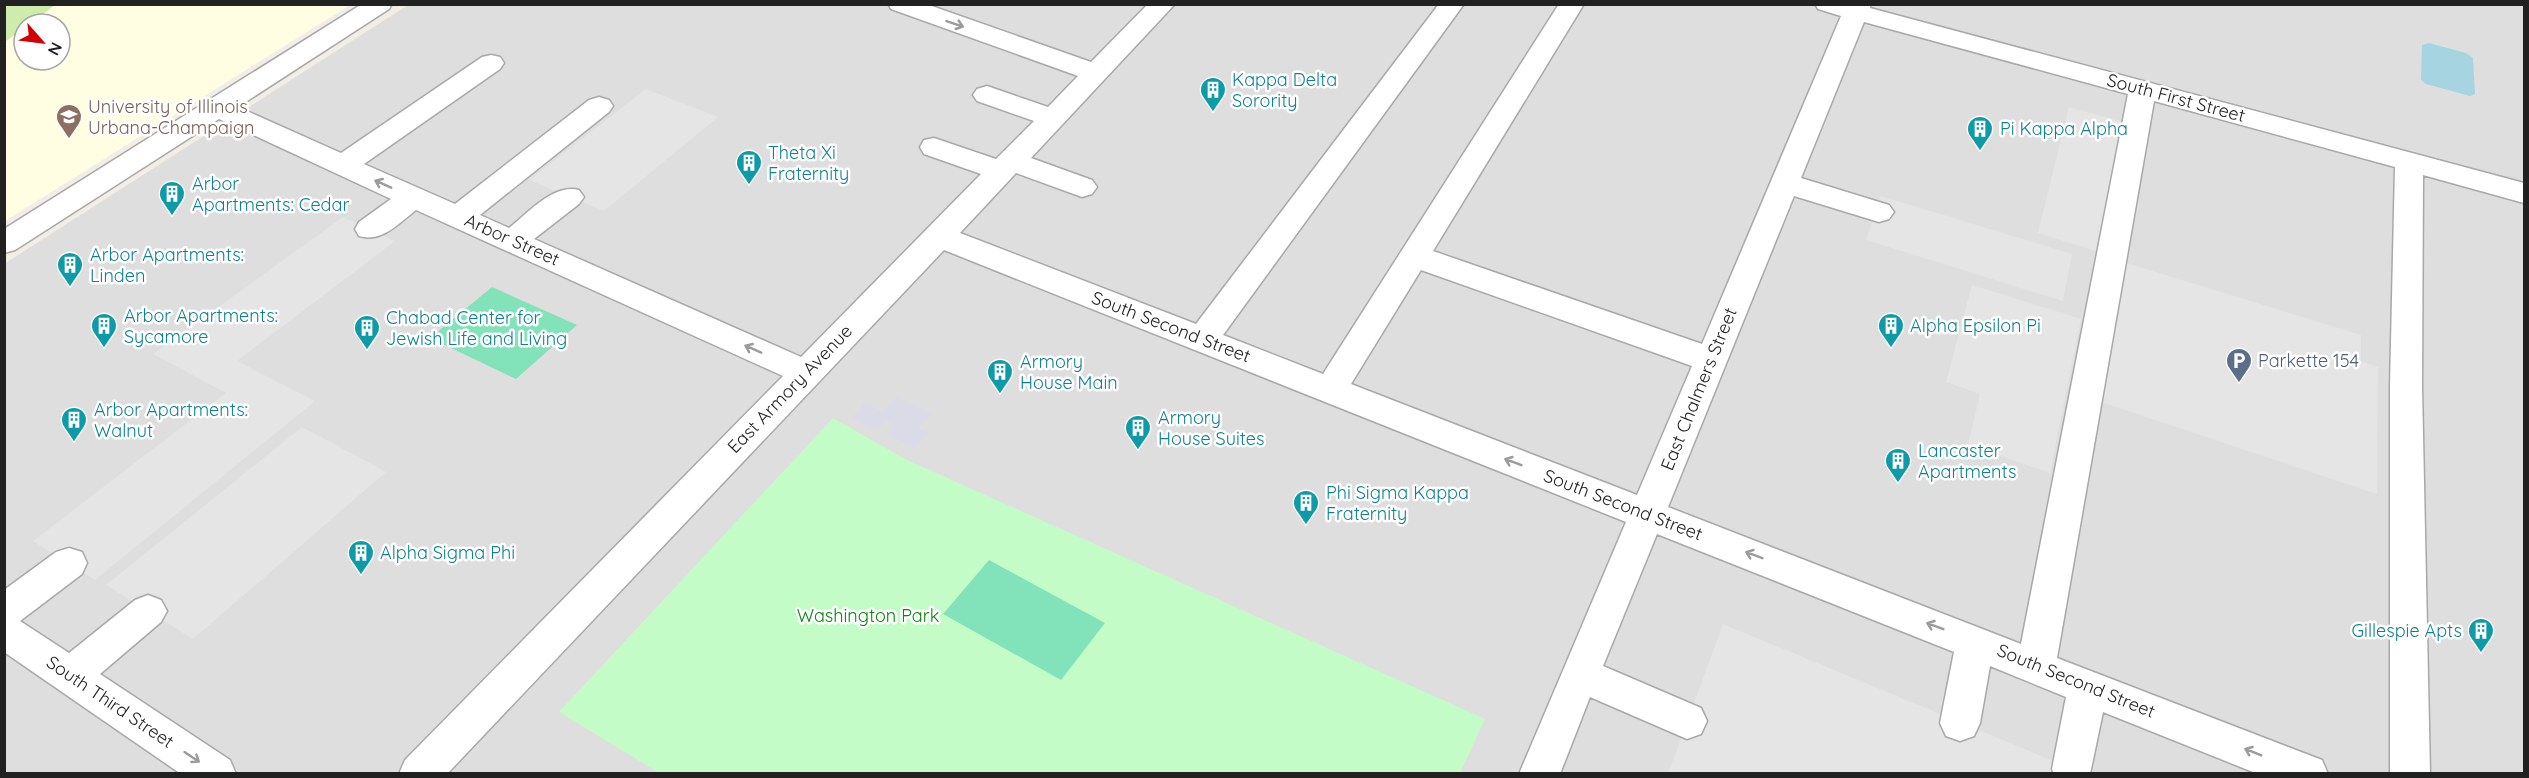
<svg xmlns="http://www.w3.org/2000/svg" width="2529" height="778" font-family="Quicksand,sans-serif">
<rect width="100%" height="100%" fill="#f2eee7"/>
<path fill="#dfdede" d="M408 5H2524V773H5L4 264Z"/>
<path fill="#fffee3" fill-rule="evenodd" d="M5 5H350L5 221ZM24 24H60V60H24Z"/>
<path fill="#ceedac" d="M5 4H55V5L30 24H24V28L5 42Z"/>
<path fill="#c4fcc7" d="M833 418 905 459 1485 719 1460 773 661 774 559 712Z"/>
<g fill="#82e3bb">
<path d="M492 287 577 325 516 379 430 338Z"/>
<path d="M989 560 1105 623 1061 680 943 614Z"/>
</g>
<g fill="#e5e5e5">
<path d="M646 89 718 117 604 211 529 180Z"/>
<path d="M2069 107 2126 123 2100 252 2038 233Z"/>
<path d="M1881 196 2072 254 2063 301 1866 240Z"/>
<path d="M343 217 395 241 237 361 315 401 95 580 33 541 226 393 153 354Z"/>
<path d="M2123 262 2361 335V361L2378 367 2377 494 2098 401Z"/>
<path d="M1972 285 2081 319 2050 473 1968 445 1980 394 1946 382Z"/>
<path d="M302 427 386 472 193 639 106 585Z"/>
<path d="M1723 624 2082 773 1668 774Z"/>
</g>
<path fill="#dbdbe8" d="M897 397 932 413 919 428 928 433 915 448 887 435 895 425 886 421 877 431 851 419 865 403 883 412Z"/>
<path fill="#a6d5e1" d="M2429 43 2466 53 2473 58 2475 94 2470 96 2426 84 2421 80 2422 45Z"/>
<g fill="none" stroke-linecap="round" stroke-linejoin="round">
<defs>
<g id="minor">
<path d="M362 4H392L389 9 238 107 341 153 482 57 491 55 500 57 504 63 500 69 364 164 455 204 589 100 599 97 609 100 613 106 609 112 480 215 509 228C528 213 554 183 579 190L584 197 579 204 534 239 801 357 981 174 924 154 920 147 924 140 934 138 996 159 1034 121 977 101 973 95 977 89 987 86 1048 107 1078 76 891 9 888 4H926L1091 62 1148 4H1175L1031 158 1092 180 1097 187 1092 194 1082 197 1016 173 960 233 1196 324 1439 4H1464L1223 335 1323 374 1559 4H1584L1433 251 1702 344 1841 16 1818 9 1815 4H1871L1870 8 2524 183V203L2423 175 2422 386 2430 774H2390V386L2395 167 2154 101 2057 658 2322 760 2328 774H2258L2103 712 2090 774H2054L2052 769 2066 697 1990 666 1980 723 1974 736 1960 741 1946 736 1940 723 1954 652 1657 534 1603 666 1701 708 1707 721 1701 734 1687 739 1590 697 1560 774H1519L1626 522 944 250 447 774H399L405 760 783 376 416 210C399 223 382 243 359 236L355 229 359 222 391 199 219 119 15 250 4 253V229ZM1864 22 2128 94 2021 644 1668 507 1794 196 1879 222 1889 219 1894 212 1889 205 1801 178ZM1421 270 1692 366 1637 495 1351 384Z"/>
<path d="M69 548 82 552 87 563 82 574 20 621 69 653 135 600 148 595 161 600 167 611 161 622 100 674 230 760 236 774H181L4 652V590L56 552Z"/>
</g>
</defs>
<use href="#minor" stroke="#a8a8a8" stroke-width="3"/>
<use href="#minor" fill="#fff" fill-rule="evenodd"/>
</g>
<defs><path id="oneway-shaft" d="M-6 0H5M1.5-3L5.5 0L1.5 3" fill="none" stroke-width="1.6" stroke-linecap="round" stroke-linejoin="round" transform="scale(1.5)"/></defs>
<g stroke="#9b9b9b">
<use href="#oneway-shaft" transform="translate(955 24) rotate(19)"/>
<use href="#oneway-shaft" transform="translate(383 184) rotate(-156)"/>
<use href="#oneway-shaft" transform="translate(753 349) rotate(-156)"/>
<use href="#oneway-shaft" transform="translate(1513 462) rotate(-159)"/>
<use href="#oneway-shaft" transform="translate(1754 555) rotate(-159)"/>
<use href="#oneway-shaft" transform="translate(1935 626) rotate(-159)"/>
<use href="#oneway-shaft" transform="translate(2253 752) rotate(-158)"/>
<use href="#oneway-shaft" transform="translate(192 757) rotate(34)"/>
</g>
<defs>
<symbol id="building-pin" viewBox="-11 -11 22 30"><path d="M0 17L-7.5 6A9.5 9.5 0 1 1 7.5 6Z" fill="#0f9aa8" stroke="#fff"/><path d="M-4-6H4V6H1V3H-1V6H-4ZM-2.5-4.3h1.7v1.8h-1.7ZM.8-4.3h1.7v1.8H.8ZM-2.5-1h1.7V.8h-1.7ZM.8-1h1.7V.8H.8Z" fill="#fff"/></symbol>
<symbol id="university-pin" viewBox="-11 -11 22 30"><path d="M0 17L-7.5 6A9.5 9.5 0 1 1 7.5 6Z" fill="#8d6e63" stroke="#fff"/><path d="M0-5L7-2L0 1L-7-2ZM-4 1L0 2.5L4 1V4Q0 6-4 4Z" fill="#fff"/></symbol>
<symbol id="parking-pin" viewBox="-11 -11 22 30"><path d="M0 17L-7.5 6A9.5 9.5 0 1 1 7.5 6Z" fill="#5c6f8a" stroke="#fff"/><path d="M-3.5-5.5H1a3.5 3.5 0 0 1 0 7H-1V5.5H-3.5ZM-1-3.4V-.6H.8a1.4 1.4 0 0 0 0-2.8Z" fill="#fff"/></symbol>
</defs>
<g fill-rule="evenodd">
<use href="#building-pin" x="1198" y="75" width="30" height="40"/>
<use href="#university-pin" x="54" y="102" width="30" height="40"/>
<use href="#building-pin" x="1965" y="114" width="30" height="40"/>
<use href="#building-pin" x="734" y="148" width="30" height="40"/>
<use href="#building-pin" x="157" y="179" width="30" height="40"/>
<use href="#building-pin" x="55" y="250" width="30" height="40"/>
<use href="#building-pin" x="89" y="311" width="30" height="40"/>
<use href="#building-pin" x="1876" y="311" width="30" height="40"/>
<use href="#building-pin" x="352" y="313" width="30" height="40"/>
<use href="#parking-pin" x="2224" y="346" width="30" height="40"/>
<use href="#building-pin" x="985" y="357" width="30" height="40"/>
<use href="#building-pin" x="59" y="405" width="30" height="40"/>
<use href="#building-pin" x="1123" y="413" width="30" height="40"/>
<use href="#building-pin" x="1883" y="446" width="30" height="40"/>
<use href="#building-pin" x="1291" y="488" width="30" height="40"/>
<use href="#building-pin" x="346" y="538" width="30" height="40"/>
<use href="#building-pin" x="2466" y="616" width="30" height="40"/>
</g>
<g text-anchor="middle" stroke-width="5" stroke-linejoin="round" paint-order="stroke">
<g font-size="18" fill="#0d838f" stroke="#fff" text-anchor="start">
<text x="1232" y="86">Kappa Delta<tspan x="1232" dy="21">Sorority</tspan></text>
<text x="2000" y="135">Pi Kappa Alpha</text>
<text x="768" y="159">Theta Xi<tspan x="768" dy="21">Fraternity</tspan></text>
<text x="192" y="190">Arbor<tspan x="192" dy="21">Apartments: Cedar</tspan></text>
<text x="90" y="261">Arbor Apartments:<tspan x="90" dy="21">Linden</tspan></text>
<text x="124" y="322">Arbor Apartments:<tspan x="124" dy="21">Sycamore</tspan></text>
<text x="386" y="324">Chabad Center for<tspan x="386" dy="21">Jewish Life and Living</tspan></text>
<text x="1910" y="332">Alpha Epsilon Pi</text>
<text x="1020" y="368">Armory<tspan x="1020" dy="21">House Main</tspan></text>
<text x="94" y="416">Arbor Apartments:<tspan x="94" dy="21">Walnut</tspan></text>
<text x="1158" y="424">Armory<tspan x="1158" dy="21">House Suites</tspan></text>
<text x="1918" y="457">Lancaster<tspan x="1918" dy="21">Apartments</tspan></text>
<text x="1326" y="499">Phi Sigma Kappa<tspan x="1326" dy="21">Fraternity</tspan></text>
<text x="380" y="559">Alpha Sigma Phi</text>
<text x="2462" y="637" text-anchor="end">Gillespie Apts</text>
</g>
<g font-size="18" fill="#212121" stroke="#fff">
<text transform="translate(2176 98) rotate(15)" y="6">South First Street</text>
<text transform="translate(512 240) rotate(24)" y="6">Arbor Street</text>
<text transform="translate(1171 327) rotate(21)" y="6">South Second Street</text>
<text transform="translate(790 389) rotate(-46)" y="6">East Armory Avenue</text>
<text transform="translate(1699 389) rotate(-68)" y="6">East Chalmers Street</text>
<text transform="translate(1623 505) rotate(21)" y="6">South Second Street</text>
<text transform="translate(2076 681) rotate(22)" y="6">South Second Street</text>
<text transform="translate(110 702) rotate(34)" y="6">South Third Street</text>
</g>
<g font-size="18" fill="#785e54" stroke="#fff" text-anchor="start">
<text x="88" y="113">University of Illinois<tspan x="88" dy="21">Urbana-Champaign</tspan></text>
</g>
<g font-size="18" fill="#4e5e75" stroke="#fff" text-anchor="start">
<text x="2258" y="367">Parkette 154</text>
</g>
<g font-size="18" fill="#07870e" stroke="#fff">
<text x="868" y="622">Washington Park</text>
</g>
</g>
<rect width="2529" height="778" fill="none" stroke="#212121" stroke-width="12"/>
<g transform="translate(42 42) rotate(118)"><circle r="28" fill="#ffffff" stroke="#a6a6a6" stroke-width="1.5"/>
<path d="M0-4.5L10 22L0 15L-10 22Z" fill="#d20006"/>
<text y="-9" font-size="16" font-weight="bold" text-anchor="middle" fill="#212121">N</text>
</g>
</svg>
